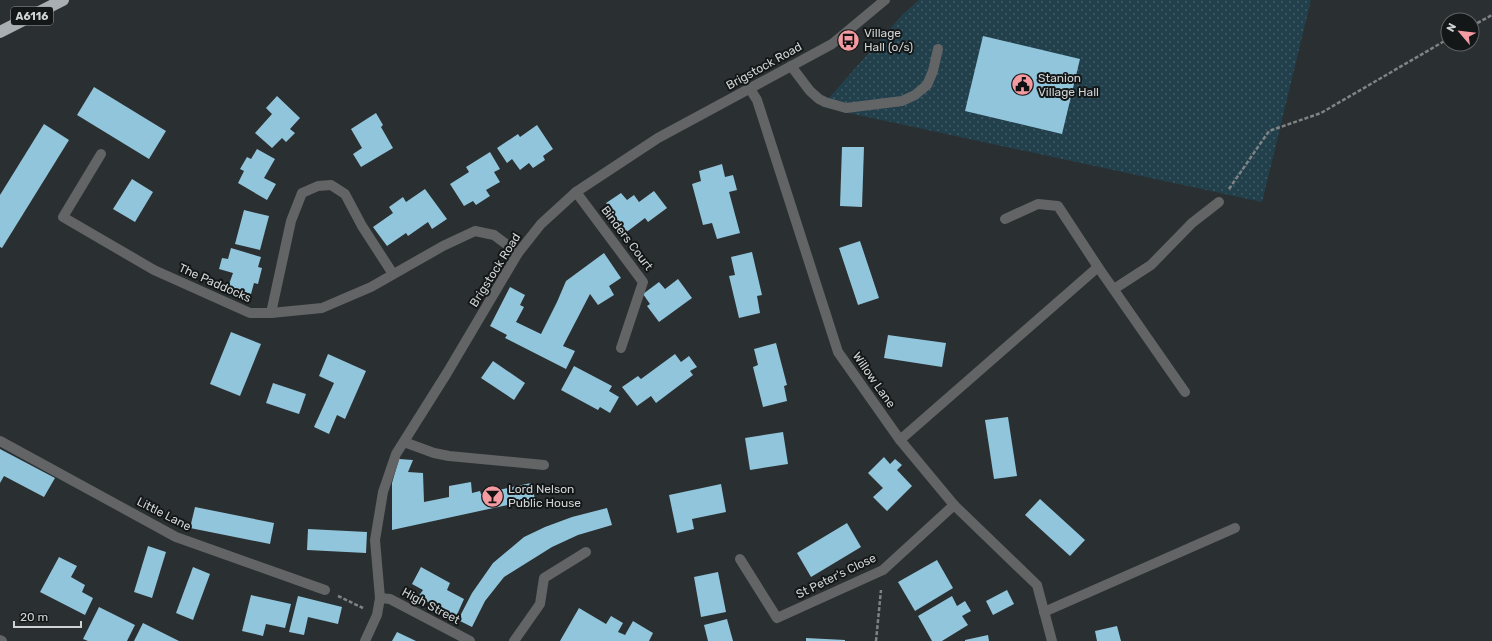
<svg xmlns="http://www.w3.org/2000/svg" width="1492" height="641" font-family="Rubik,sans-serif">
<defs>
<pattern id="grass-dots" width="8" height="8" patternUnits="userSpaceOnUse"><rect width="8" height="8" fill="#22404c"/><path d="M2 2h.1M6 6h.1" fill="none" stroke="#415b65" stroke-width="1.8" stroke-linecap="round"/></pattern>
</defs>
<rect width="100%" height="100%" fill="#2a2f31"/>
<path fill="url(#grass-dots)" d="M919 0H1311L1262 202 821 107 903 14Z"/>
<g fill="#91c5db">
<path d="M983 36 1080 59 1062 134 965 111Z"/>
<path d="M94 87 166 131 149 159 77 115Z"/>
<path d="M277 96 300 118 290 129 295 133 286 142 282 138 272 148 255 133 272 114 266 108Z"/>
<path d="M376 113 383 125 381 127 393 148 361 167 353 154 362 148 351 129Z"/>
<path d="M44 124 69 140 2 248 0 247V195Z"/>
<path d="M537 125 553 149 543 156 545 160 533 168 529 163 520 170 512 159 507 163 497 148 518 134 520 137Z"/>
<path d="M842 147H864L862 207 840 206Z"/>
<path d="M257 149 275 159 264 178 276 184 267 200 238 183 244 171 240 169 247 157 251 159Z"/>
<path d="M490 152 500 169 494 172 500 182 486 190 490 196 476 205 473 201 464 206 450 184 469 172 466 167Z"/>
<path d="M722 164 725 177 733 175 737 190 729 192 740 233 717 239 712 223 703 225 692 184 701 181 699 171Z"/>
<path d="M132 179 153 192 135 222 113 209Z"/>
<path d="M425 189 447 219 432 229 428 222 408 236 406 233 387 246 373 227 393 213 389 207 403 197 406 202Z"/>
<path d="M654 191 667 208 648 222 645 218 620 237 604 216 612 211 606 203 621 193 627 200 634 195 639 202Z"/>
<path d="M244 210 269 216 260 250 235 244Z"/>
<path d="M860 241 879 298 858 305 839 248Z"/>
<path d="M231 248 261 257 258 267 262 268 258 284 254 283 251 294 228 287 233 273 219 269 222 258 228 259Z"/>
<path d="M752 252 762 295 757 296 760 313 739 318 729 276 735 275 731 257Z"/>
<path d="M604 253 621 278 609 286 614 295 598 305 590 294 563 346 575 351 566 369 505 338 507 335 490 326 510 287 525 295 520 305 524 307 516 322 541 334 557 302 566 281Z"/>
<path d="M678 279 692 298 659 322 647 306 650 304 643 294 659 282 665 289Z"/>
<path d="M231 332 261 344 240 396 210 384Z"/>
<path d="M888 335 946 343 942 367 884 358Z"/>
<path d="M776 343 787 385 784 386 787 401 763 407 753 367 758 365 754 349Z"/>
<path d="M328 354 366 371 345 419 337 415 329 434 314 427 334 383 319 376Z"/>
<path d="M675 354 681 362 689 356 697 367 690 371 693 375 656 403 651 396 637 406 622 387 638 376 641 379Z"/>
<path d="M493 361 525 383 514 400 481 378Z"/>
<path d="M574 366 612 386 609 391 619 397 610 413 600 407 598 410 561 390Z"/>
<path d="M273 383 306 394 299 414 266 403Z"/>
<path d="M1008 417 1017 476 994 479 985 420Z"/>
<path d="M783 432 788 464 750 470 745 438Z"/>
<path d="M0 449 55 478 44 497 4 476 0 483Z"/>
<path d="M884 457 890 464 895 459 902 465 897 470 912 486 887 511 873 497 883 488 868 473Z"/>
<path d="M399 459 413 460 408 472 423 473 424 502 449 497V486L471 482 472 493 480 491 481 494 531 483 535 499 392 530V483Z"/>
<path d="M721 484 726 512 692 519 694 529 677 533 669 495Z"/>
<path d="M1040 499 1085 540 1070 556 1025 515Z"/>
<path d="M195 507 274 523 270 544 190 528Z"/>
<path d="M607 508 612 525 578 535 552 547 504 577 485 601 472 627 458 620 472 593 493 563 524 537 545 527 572 517Z"/>
<path d="M847 523 861 547 811 577 797 553Z"/>
<path d="M308 529 367 532 366 553 307 550Z"/>
<path d="M148 546 166 552 152 598 134 592Z"/>
<path d="M59 557 77 566 71 577 85 585 82 592 93 598 85 615 40 592Z"/>
<path d="M937 560 953 588 915 611 898 582Z"/>
<path d="M193 567 210 574 193 620 176 613Z"/>
<path d="M421 567 450 583 447 590 464 599 456 617 418 597 423 590 412 584Z"/>
<path d="M718 572 726 612 701 617 694 577Z"/>
<path d="M1007 590 1014 604 993 615 986 601Z"/>
<path d="M251 595 291 604 285 628 266 624 263 636 242 631Z"/>
<path d="M298 596 342 607 338 624 308 617 304 635 289 632Z"/>
<path d="M952 596 957 606 965 601 971 611 962 616 968 625 942 641H932L918 616Z"/>
<path d="M99 607 135 625 127 641H88L83 639Z"/>
<path d="M579 608 606 624 611 616 623 623 618 632 625 635 633 621 653 633 649 641H560Z"/>
<path d="M727 619 733 641H708L704 625Z"/>
<path d="M143 623 179 641H134Z"/>
<path d="M1117 626 1121 641H1097L1095 631Z"/>
<path d="M397 632 416 641H392Z"/>
<path d="M988 635 989 641H965V640Z"/>
<path d="M806 638 845 640V641H806Z"/>
</g>
<g fill="none" stroke-linecap="round" stroke-linejoin="round">
<g stroke="#7f8384" stroke-width="2.5" stroke-dasharray="4 2" stroke-linecap="butt">
<path d="M1472 26 1492 15"/>
<path d="M1229 189 1269 131 1321 113 1448 39"/>
<path d="M338 596 363 608"/>
<path d="M876 641 881 590"/>
</g>
<g stroke="#626465" stroke-width="10">
<path d="M791 66 810 91 819 99 825 102 846 108 902 101 915 95 927 85 933 71 938 49"/>
<path d="M271 313 291 221 302 193 318 186 331 185 345 194 362 226 393 274"/>
<path d="M404 442 434 453 449 456 544 465"/>
<path d="M1044 612 1235 528"/>
<path d="M514 641 540 604 544 578 586 552"/>
</g>
<g stroke="#626465" stroke-width="10">
<path d="M750 89 757 100 838 352 900 440 954 505 1037 585 1052 641"/>
<path d="M101 154 63 217 154 270 250 313H271L322 308 371 287 443 246 475 231 494 235 518 253"/>
<path d="M576 192 643 282 621 348"/>
<path d="M1005 219 1038 204 1058 206 1098 267 1185 392"/>
<path d="M1114 289 1151 265 1192 223 1219 202"/>
<path d="M900 440 1098 267"/>
<path d="M0 441 176 537 325 590"/>
<path d="M740 559 777 618 883 570 954 505"/>
<path d="M380 598 390 599 470 641"/>
<path d="M0 640 2 641"/>
<path d="M365 641 377 615 380 598 375 540 383 492 396 454 447 373 518 253 541 224 576 192 658 138 832 44 885 0"/>
</g>
<path stroke="#a8aeb1" stroke-width="12" d="M0 32 63 0"/>
</g>
<defs>
<symbol id="bus-disc" viewBox="-11 -11 22 22"><circle r="9.5" fill="#f49aa1" stroke="#141718"/><path d="M-5-6H5V4H4V6H2V4H-2V6H-4V4H-5ZM-3.5-4V0h7V-4ZM-3.5 1.2v1.5H-2V1.2ZM2 1.2v1.5H3.5V1.2Z" fill="#111"/></symbol>
<symbol id="civic-disc" viewBox="-11 -11 22 22"><circle r="9.5" fill="#f49aa1" stroke="#141718"/><path d="M-.6-6.5H3V-4.5H.6V-3L4-1V1h2V6H-6V1h2V-1L-.6-3ZM-1.2 2.5V6h2.4V2.5Z" fill="#111"/></symbol>
<symbol id="bar-disc" viewBox="-11 -11 22 22"><circle r="9.5" fill="#f49aa1" stroke="#141718"/><path d="M-6-5H6L.8 .8V4.5H3.5V6h-7V4.5H-.8V.8Z" fill="#111"/></symbol>
</defs>
<g fill-rule="evenodd">
<use href="#bus-disc" x="836" y="28" width="25" height="25"/>
<use href="#civic-disc" x="1010" y="72" width="25" height="25"/>
<use href="#bar-disc" x="480" y="484" width="25" height="25"/>
</g>
<g text-anchor="middle" stroke-width="4" stroke-linejoin="round" paint-order="stroke">
<rect fill="#141718" stroke="#989b9c" stroke-width="1" x="11" y="7" width="42" height="18" rx="3"/>
<g font-size="11" font-weight="bold" fill="#d0d3d4">
<text x="32" y="20">A6116</text>
</g>
<g font-size="12" fill="#d0d3d4" stroke="#141718" text-anchor="start">
<text x="864" y="37">Village<tspan x="864" dy="14">Hall (o/s)</tspan></text>
<text x="1038" y="82">Stanion<tspan x="1038" dy="14">Village Hall</tspan></text>
<text x="508" y="493">Lord Nelson<tspan x="508" dy="14">Public House</tspan></text>
</g>
<g font-size="12" fill="#d0d3d4" stroke="#141718">
<text transform="translate(764 66) rotate(-29)" y="4">Brigstock Road</text>
<text transform="translate(627 238) rotate(53)" y="4">Binders Court</text>
<text transform="translate(495 270) rotate(-58)" y="4">Brigstock Road</text>
<text transform="translate(215 283) rotate(24)" y="4">The Paddocks</text>
<text transform="translate(874 380) rotate(55)" y="4">Willow Lane</text>
<text transform="translate(164 514) rotate(27)" y="4">Little Lane</text>
<text transform="translate(836 576) rotate(-26)" y="4">St Peter's Close</text>
<text transform="translate(431 606) rotate(28)" y="4">High Street</text>
</g>
</g>
<g transform="translate(1460 32) rotate(298)"><circle r="19" fill="#141718" stroke="#5f6263"/>
<path d="M0-3L7 15L0 10L-7 15Z" fill="#f49aa1"/>
<text y="-6" font-size="11" font-weight="bold" text-anchor="middle" fill="#d0d3d4">N</text>
</g>
<path d="M14 621v6h67v-6" fill="none" stroke="#d0d3d4" stroke-width="2"/>
<text x="20" y="621" font-size="12" fill="#d0d3d4" stroke="#141718" stroke-width="3" paint-order="stroke">20 m</text>
</svg>
